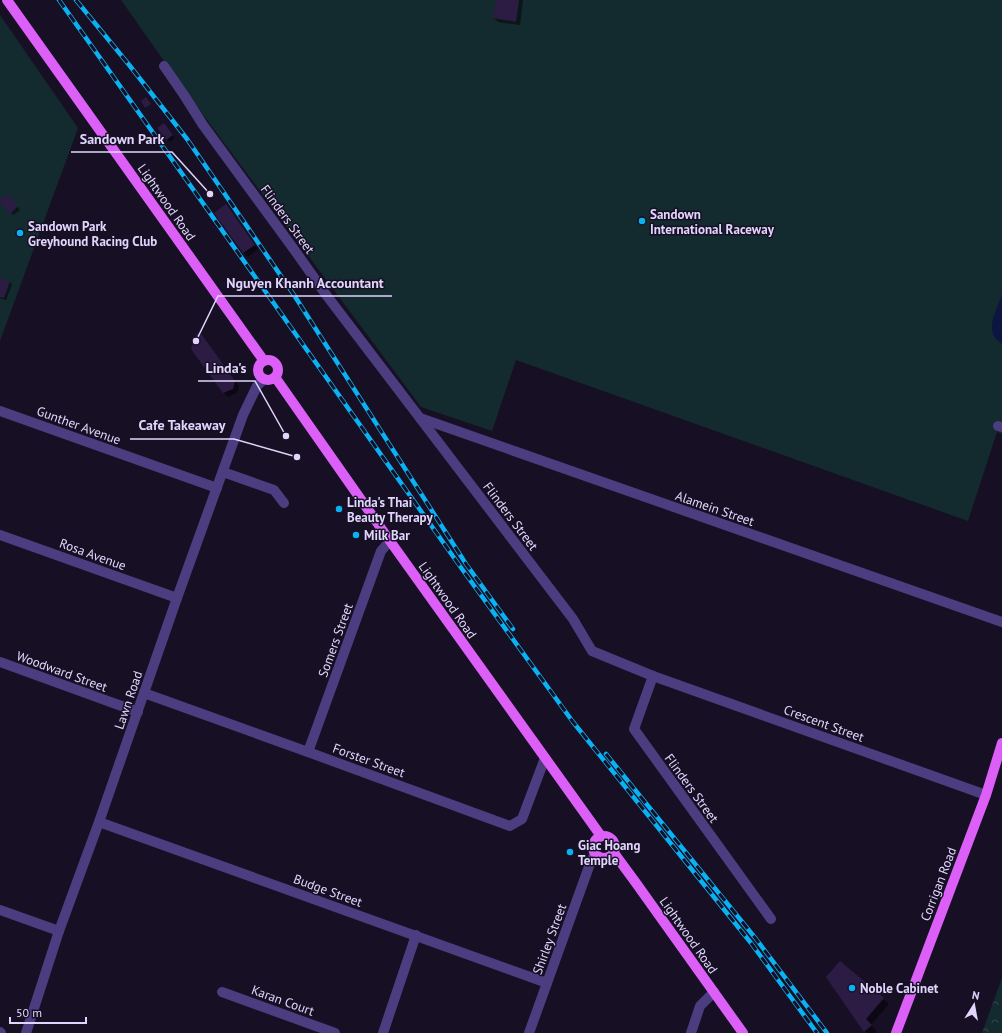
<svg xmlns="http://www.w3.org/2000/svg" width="1002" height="1033" font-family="'PT Sans',sans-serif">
<defs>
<pattern id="park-crowns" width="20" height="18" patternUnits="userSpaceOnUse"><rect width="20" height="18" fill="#132a2e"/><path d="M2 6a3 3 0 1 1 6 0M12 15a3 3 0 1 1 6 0" fill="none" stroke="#35484d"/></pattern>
</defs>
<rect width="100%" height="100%" fill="#171024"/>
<g fill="#132a2e">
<path d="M121 0H1002V434L997 432 968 521 516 360 492 431 421 407 178 81Z"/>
<path d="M0 15 78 128 0 341Z"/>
</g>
<path fill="url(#park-crowns)" d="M1002 978V1033H982Z"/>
<path fill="#0c1641" d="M1002 294V344C982 331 997 311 1002 294Z"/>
<g fill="#0007">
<path d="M497 0H523L520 25 498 22 494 18Z"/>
<path d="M166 126 175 138 170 142 167 139Z"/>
<path d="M7 196 20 210 13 215 1 202Z"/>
<path d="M230 210 258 249 248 257 244 253Z"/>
<path d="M0 279 10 282 12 285 6 300 0 298Z"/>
<path d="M202 336 239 386 237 393 228 397 224 393Z"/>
<path d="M840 963 889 1004 871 1025 877 1031 874 1033H867L864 1031Z"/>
</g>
<g fill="#2c1c44">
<path d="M496 0H519L516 22 493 18Z"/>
<path d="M146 97 151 104 145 108 141 101Z"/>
<path d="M164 123 173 135 166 140 157 128Z"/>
<path d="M7 194 18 206 10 214 0 203V201Z"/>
<path d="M226 204 255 245 243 253 214 213Z"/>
<path d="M0 278 10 281 4 298 0 297Z"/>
<path d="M197 333 202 335 235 381 233 389 223 393 191 349Z"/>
<path d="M840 961 884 998 866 1019 872 1025 864 1032 826 977Z"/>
</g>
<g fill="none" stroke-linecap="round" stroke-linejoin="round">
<g stroke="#4c3d81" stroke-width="10">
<path d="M164 66 184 95 203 125 293 248 327 296 573 619 592 651 653 676 634 729 771 919"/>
<path d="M0 411 217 488"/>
<path d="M420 418 1002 622"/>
<path d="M998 426 1002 427"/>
<path d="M223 472 274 490 284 503"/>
<path d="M0 535 177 598"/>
<path d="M0 662 138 712"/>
<path d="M653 676 986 795"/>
<path d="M144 693 308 752 510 826 522 819 545 758"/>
<path d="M308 752 381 551 390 541"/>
<path d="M99 822 547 983"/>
<path d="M0 910 59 931"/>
<path d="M222 992 335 1033"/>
<path d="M0 1032 1 1033"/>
<path d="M26 1033 59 931 99 822 177 598 243 415 257 386 264 379"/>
<path d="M383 1033 416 935"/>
<path d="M529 1033 591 861 595 854"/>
<path d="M691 1033 700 1006 714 992"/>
</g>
<g stroke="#dc60f8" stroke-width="10">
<path d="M7 0 264 361"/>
<circle cx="268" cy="370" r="10"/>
<path d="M275 377 390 541 601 836"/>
<circle cx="604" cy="847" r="11"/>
<path d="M614 853 636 883 743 1033"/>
<path d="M896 1033 986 795 1002 743"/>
</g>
<defs>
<g id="rail">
<path d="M59 0 462 569 573 722 751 943 817 1033"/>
<path d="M76 0 130 66 187 139 294 295 466 564 513 629"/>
<path d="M606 754 756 939 827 1033"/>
</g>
</defs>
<use href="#rail" stroke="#0ab1f3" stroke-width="4.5"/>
<use href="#rail" stroke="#171024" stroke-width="3" stroke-dasharray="9" stroke-linecap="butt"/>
</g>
<g fill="#0ab1f3" stroke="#171024" stroke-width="1.5">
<circle cx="642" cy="221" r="4"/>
<circle cx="20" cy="233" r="4"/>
<circle cx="339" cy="509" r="4"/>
<circle cx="356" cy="535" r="4"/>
<circle cx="570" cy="852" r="4"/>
<circle cx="852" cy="988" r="4"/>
</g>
<g text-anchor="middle" stroke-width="3" stroke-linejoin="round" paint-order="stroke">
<g font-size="13" fill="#e1d5fd" stroke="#171024">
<text transform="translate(167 202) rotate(55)" y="5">Lightwood Road</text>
<text transform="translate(288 219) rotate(54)" y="5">Flinders Street</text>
<text transform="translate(79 425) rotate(20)" y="5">Gunther Avenue</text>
<text transform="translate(715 508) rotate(19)" y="5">Alamein Street</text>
<text transform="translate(511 516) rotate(53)" y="5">Flinders Street</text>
<text transform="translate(93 554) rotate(20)" y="5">Rosa Avenue</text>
<text transform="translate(448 600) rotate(55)" y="5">Lightwood Road</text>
<text transform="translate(335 640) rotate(-70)" y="5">Somers Street</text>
<text transform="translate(62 671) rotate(20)" y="5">Woodward Street</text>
<text transform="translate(128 700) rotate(-71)" y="5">Lawn Road</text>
<text transform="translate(824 723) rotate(20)" y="5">Crescent Street</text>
<text transform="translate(369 760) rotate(20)" y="5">Forster Street</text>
<text transform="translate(692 788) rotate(54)" y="5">Flinders Street</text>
<text transform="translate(938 884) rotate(-69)" y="5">Corrigan Road</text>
<text transform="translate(328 890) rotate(20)" y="5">Budge Street</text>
<text transform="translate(689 935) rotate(55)" y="5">Lightwood Road</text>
<text transform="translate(549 939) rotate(-70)" y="5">Shirley Street</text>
<text transform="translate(283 1000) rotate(20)" y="5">Karan Court</text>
</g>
<g font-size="13" font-weight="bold" fill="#e1d5fd" stroke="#171024" text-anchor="start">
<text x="650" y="219">Sandown<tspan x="650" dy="15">International Raceway</tspan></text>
<text x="28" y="231">Sandown Park<tspan x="28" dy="15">Greyhound Racing Club</tspan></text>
<text x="347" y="507">Linda's Thai<tspan x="347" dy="15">Beauty Therapy</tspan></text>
<text x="364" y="540">Milk Bar</text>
<text x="578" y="850">Giac Hoang<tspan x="578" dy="15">Temple</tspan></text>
<text x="860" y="993">Noble Cabinet</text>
</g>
</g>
<path fill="none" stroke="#e1d5fd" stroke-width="1.5" d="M210 194L172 152H71M196 341L218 296H392M286 436L255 381H198M297 457L234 439H130"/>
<g fill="#e1d5fd" stroke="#171024" stroke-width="1.5">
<circle cx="210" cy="194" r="4"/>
<circle cx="196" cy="341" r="4"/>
<circle cx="286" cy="436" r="4"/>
<circle cx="297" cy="457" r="4"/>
</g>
<g font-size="14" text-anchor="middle" font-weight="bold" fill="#e1d5fd" stroke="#171024" stroke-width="3" stroke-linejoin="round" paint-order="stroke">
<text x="122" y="144">Sandown Park</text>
<text x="305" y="288">Nguyen Khanh Accountant</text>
<text x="226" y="373">Linda's</text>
<text x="182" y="430">Cafe Takeaway</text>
</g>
<g transform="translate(974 1005) rotate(11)" stroke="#171024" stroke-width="3" paint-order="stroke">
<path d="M0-3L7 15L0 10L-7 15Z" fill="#e1d5fd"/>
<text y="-6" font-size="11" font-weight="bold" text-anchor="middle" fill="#e1d5fd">N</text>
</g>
<path d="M10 1017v6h76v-6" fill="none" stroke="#e1d5fd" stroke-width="2"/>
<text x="16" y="1017" font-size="12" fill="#e1d5fd" stroke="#171024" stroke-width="3" paint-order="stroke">50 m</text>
</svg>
